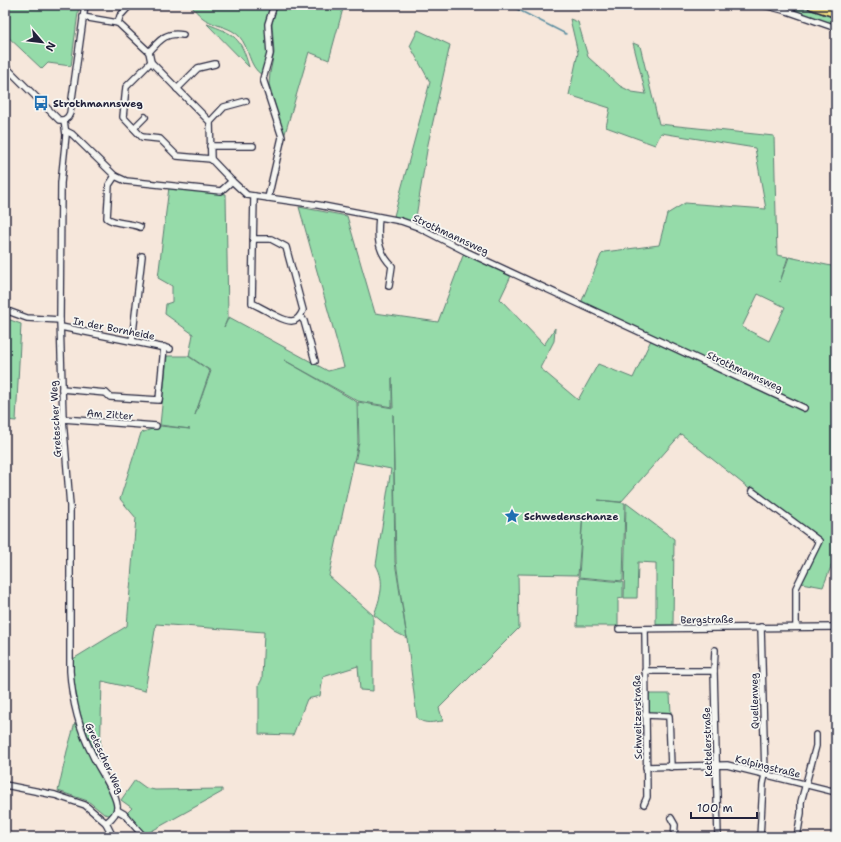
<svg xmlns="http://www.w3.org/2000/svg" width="841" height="842" font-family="'Shantell Sans',sans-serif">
<rect width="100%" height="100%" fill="#f6e7db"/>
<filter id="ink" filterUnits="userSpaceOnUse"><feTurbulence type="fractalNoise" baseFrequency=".025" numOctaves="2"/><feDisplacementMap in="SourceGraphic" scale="8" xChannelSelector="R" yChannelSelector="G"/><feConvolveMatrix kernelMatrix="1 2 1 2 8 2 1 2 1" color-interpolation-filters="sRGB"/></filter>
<g filter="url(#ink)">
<g fill="#95dba9" stroke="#5c7e72" fill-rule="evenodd">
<path d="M7 5H79L71 66 48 63 42 69 5 34V9Z"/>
<path d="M190 5H271C263 24 268 35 267 54 267 61 264 69 262 75 248 66 250 48 239 36 230 27 219 27 208 21 201 18 196 11 190 5Z"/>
<path d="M277 5H344L329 60 309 52 284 137 269 84 270 73 274 53 272 23Z"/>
<path d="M771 5H795L836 18V27Z"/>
<path d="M570 19 578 22 588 57 620 86 632 92 646 94 633 43 640 46 659 124 774 136 777 255 788 257 780 282 789 257 836 267V554L823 587 801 583 818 541 752 491 681 434 621 502 598 500 625 503 623 581 579 577 583 513 578 575 518 574 519 628 439 708 443 721C433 722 425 725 417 718L407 638 396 562 393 414 395 562 407 638 395 632 374 615C380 598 386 582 376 565L391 469 355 462 359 442 358 402 393 408 392 378V407L358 401 284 360 357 402 358 443 329 576 373 615V691L360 690 358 666 323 677 320 696 307 699 293 735 259 734V685L262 679 264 632 156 624 145 691 102 681 100 762C89 739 79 716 75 691 73 680 73 669 73 659L127 626 136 518 120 499 141 433 160 426 190 429 160 425 167 356H188L210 371 195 415 211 371 189 356 193 334 165 314 166 304 172 302V286L158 278 169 187 226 194 228 317 224 327 229 317 328 371 344 367 299 207 347 216 375 313 438 322 464 253 511 276 500 299 544 345 555 328 554 341 540 368 578 400 598 364 633 378 651 340 800 409 802 404 581 303 601 255 604 252 659 245 667 214 685 203 766 209 755 148 661 133 655 145 606 127 610 108 569 95 578 53ZM758 294 785 307 769 341 742 327Z"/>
<path d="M207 24C235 34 241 38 249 67Z"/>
<path d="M418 30 450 45 428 144 415 223 394 216 430 82 410 46Z"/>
<path d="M5 318 21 324 16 421 5 420Z"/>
<path d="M626 503 674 539 673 625H656V563L638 562 637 598H624Z"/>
<path d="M579 578 623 582V598L618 599V626H577Z"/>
<path d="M649 694H670L671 713H649Z"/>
<path d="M75 723 114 802 113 811 109 815 104 814 88 801 58 791 67 751Z"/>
<path d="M135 780 146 788 155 790 222 789V792L148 833 143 832 127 813 132 808 121 800Z"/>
</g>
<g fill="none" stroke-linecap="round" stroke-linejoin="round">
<path stroke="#6090a2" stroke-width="1.5" d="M509 5 566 34"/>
<defs>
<g id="minor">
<path d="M764 5 787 11 836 28"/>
<path d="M83 17 118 23 149 52 151 62 210 122 211 159 232 181"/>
<path d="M118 23 120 16 130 5"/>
<path d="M149 52C159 41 166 31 183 35"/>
<path d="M151 62 126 87 123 117 142 137 160 139 177 156 211 159"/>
<path d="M5 66 59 120H64"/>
<path d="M177 89 198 68 215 64"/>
<path d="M64 120 66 135 61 183 60 320 63 419 70 506V671C72 701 79 729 93 756 99 769 116 792 117 806 118 813 111 819 106 823"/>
<path d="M64 120 68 117 70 113 85 5"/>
<path d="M210 122 224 107 246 101"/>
<path d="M134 128 145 117"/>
<path d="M66 131 72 134 115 176 126 181 221 191 232 181 247 195 318 205 401 221 418 227 467 252 804 408"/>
<path d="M210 146H253"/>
<path d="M115 176 109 185 107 218C116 225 129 222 140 227"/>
<path d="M268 198 282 137 263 79 270 54 268 24 274 5"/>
<path d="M379 217C377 236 377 251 392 266L389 286"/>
<path d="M253 239H271L286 247 303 310C296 328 285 320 272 314 266 310 259 307 252 303L254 196"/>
<path d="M5 310 27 318 60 320"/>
<path d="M301 317 304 321 315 361"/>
<path d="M61 327 170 349"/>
<path d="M132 341 142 256"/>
<path d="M62 389 106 393 110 397 159 400 164 347"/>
<path d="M63 419 156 426"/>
<path d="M752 491 819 541 796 588V627"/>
<path d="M619 629 836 627"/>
<path d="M715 650 714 671 718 837"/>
<path d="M645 671H714"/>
<path d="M645 715 669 716 671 767"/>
<path d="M646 767 727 765 836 792"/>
<path d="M5 785 55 795 85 805 106 823 113 837"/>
<path d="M644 804 647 797 645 629"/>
<path d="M117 810 124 814 144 837"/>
<path d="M671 818 675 825 674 837"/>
<path d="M760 837 763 784 765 775 761 627"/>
<path d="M797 837 801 813V802L816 746V735"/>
</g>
<path id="highway" d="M812 5 836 13"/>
</defs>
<use href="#minor" stroke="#22223b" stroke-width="8"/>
<use href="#highway" stroke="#22223b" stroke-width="11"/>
<use href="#minor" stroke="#f6f6f2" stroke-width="5.5"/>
<use href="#highway" stroke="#f6e281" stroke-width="8"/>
</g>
</g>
<defs>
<symbol id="bus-bare" viewBox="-9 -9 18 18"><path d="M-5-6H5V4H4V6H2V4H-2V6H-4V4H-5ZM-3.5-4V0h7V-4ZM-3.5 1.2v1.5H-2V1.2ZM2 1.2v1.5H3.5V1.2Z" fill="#1f6fb2" stroke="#f6f6f2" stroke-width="2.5" paint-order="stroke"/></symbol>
<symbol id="sight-bare" viewBox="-9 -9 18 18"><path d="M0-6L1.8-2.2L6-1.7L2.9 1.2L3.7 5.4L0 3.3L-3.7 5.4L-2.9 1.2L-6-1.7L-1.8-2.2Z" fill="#1f6fb2" stroke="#f6f6f2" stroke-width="2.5" paint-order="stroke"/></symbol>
</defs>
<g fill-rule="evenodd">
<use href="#bus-bare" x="30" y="92" width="22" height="22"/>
<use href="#sight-bare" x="501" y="505" width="22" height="22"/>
</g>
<g text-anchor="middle" stroke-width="3.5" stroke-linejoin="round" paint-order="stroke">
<g font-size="10" font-weight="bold" fill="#22223b" stroke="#f6f6f2" text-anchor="start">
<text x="53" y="107">Strothmannsweg</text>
<text x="524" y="520">Schwedenschanze</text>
</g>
<g font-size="10" fill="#22223b" stroke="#f6f6f2">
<text transform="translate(451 234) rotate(25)" y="4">Strothmannsweg</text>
<text transform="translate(114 328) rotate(11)" y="4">In der Bornheide</text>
<text transform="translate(745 371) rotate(25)" y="4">Strothmannsweg</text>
<text transform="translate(110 414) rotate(4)" y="4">Am Zitter</text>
<text transform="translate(55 419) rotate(-93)" y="4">Gretescher Weg</text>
<text transform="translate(707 619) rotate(-1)" y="4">Bergstraße</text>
<text transform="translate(754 701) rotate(-91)" y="4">Quellenweg</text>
<text transform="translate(637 717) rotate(-91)" y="4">Schweitzerstraße</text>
<text transform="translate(707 742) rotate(-92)" y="4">Kettelerstraße</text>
<text transform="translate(105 758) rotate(65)" y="4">Gretescher Weg</text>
<text transform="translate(768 766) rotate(14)" y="4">Kolpingstraße</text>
</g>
</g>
<rect width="841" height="842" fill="none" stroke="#f6f6f2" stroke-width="20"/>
<rect x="10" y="10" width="821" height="822" fill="none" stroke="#22223b" stroke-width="1.5" filter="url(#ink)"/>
<g transform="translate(42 42) rotate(118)" stroke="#f6f6f2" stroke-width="3" paint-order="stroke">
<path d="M0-3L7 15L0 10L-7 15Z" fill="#22223b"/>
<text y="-6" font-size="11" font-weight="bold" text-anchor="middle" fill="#22223b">N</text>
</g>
<path d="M691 812v6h66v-6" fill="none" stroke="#22223b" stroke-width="2"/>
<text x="697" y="812" font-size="12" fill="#22223b" stroke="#f6f6f2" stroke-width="3" paint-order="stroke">100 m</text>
</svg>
